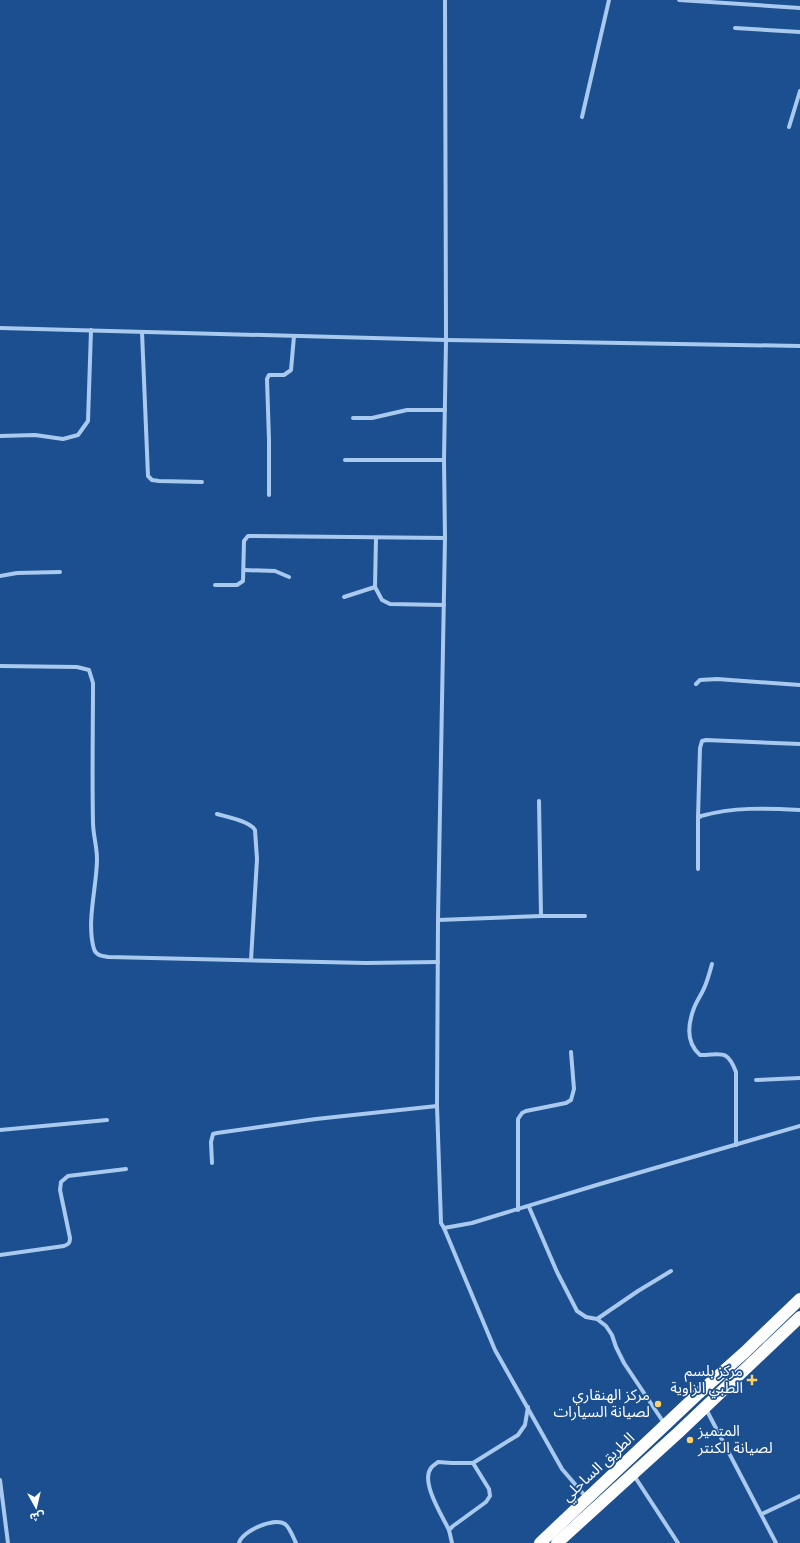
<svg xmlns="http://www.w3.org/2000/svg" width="800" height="1543" font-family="Cabin,'Noto Sans Arabic',sans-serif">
<rect width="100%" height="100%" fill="#1b4f8f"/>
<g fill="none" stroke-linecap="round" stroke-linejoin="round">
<g stroke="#a9c9ee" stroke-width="4">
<path d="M445 0 446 340 444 460 445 538 438 920 437 1106 441 1223 444 1228 472 1223 600 1184 800 1126"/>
<path d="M679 0 800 8"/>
<path d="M735 28 800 32"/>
<path d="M582 117 609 0"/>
<path d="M789 127 800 91"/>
<path d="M0 328 446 340 800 346"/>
<path d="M142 332 148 476 152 480 159 481 202 482"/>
<path d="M353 418H372L407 410H445"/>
<path d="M0 436 35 435 63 439 78 435 88 421 91 330"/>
<path d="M345 460H444"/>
<path d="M269 495V440L267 379 269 375H284L291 370 294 336"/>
<path d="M376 538 375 587 382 600 390 604 444 605"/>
<path d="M244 570 275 571 289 577"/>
<path d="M0 576 17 573 60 572"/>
<path d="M215 585H237L243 581 244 541 248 536 445 538"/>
<path d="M344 597 375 587"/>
<path d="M0 666 77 667 89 670 93 683C93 729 92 776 93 822 93 835 97 846 97 859 97 886 86 922 94 949 96 956 103 956 109 957L366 963 438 962"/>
<path d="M696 684 700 680 717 679 800 685"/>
<path d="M539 801 541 916"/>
<path d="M217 814C227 817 250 821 255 830L257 859 251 960"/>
<path d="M698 818 700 748 702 741 706 740 800 744"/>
<path d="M698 869V818L701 816C733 807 766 808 800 810"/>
<path d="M438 920 541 916H585"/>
<path d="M712 964C710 971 708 979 705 986 702 994 697 1000 694 1008 688 1024 686 1043 700 1055 721 1055 727 1048 736 1072V1145"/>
<path d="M756 1080 800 1078"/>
<path d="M0 1130 107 1120"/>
<path d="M212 1163 211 1142 213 1134 217 1133 316 1119 437 1106"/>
<path d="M529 1207 557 1272 577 1311 586 1317 597 1319 606 1326 612 1335 616 1347 624 1363 664 1423"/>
<path d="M518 1210V1119L522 1113 526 1111 566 1103 571 1100 574 1089 571 1052"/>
<path d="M444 1228 495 1350 562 1469 586 1497"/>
<path d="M0 1255 64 1246C69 1244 70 1243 70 1238L60 1190 61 1182 68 1176 126 1169"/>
<path d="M597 1319 638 1291 671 1271"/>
<path d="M706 1409 776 1543"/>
<path d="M633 1474 678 1543"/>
<path d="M0 1480 8 1543"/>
<path d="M762 1514 800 1496"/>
<path d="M449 1530C443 1517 420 1482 431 1468 432 1466 436 1464 438 1462L452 1463H473"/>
<path d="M239 1543C242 1531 274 1517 285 1524 290 1528 293 1537 296 1543"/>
<path d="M452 1543 449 1530 453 1526 486 1502 490 1496 489 1489 473 1463 518 1435 525 1425 528 1407"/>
</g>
<g stroke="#fff" stroke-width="12">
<path d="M540 1543 699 1393 745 1352 800 1299"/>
<path d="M557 1543 679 1432 800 1317"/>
</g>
</g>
<g fill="#ffd166" stroke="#1b4f8f" stroke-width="1.5">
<path d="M750 1374h4v4h4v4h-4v4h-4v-4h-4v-4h4z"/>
<circle cx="658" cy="1404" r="4"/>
<circle cx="690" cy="1440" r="4"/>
</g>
<g text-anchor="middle" stroke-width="3.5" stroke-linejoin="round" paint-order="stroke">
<g font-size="15" fill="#fff" stroke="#1b4f8f" text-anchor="end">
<text x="743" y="1376">مركز بلسم<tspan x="743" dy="17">الطبي الزاوية</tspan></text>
<text x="650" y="1400">مركز الهنقاري<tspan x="650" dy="17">لصيانة السيارات</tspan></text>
<text x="698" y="1436" text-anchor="start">المتميز<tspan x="698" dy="17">لصيانة الكنتر</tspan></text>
</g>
<g font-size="15" fill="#fff" stroke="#1b4f8f">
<text transform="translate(598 1467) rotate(-43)" y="5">الطريق الساحلي</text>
</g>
</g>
<g transform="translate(36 1507) rotate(172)" stroke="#1b4f8f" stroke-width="3" paint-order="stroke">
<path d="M0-3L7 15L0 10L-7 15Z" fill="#ffffff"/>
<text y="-6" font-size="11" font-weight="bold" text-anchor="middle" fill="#ffffff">ش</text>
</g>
</svg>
